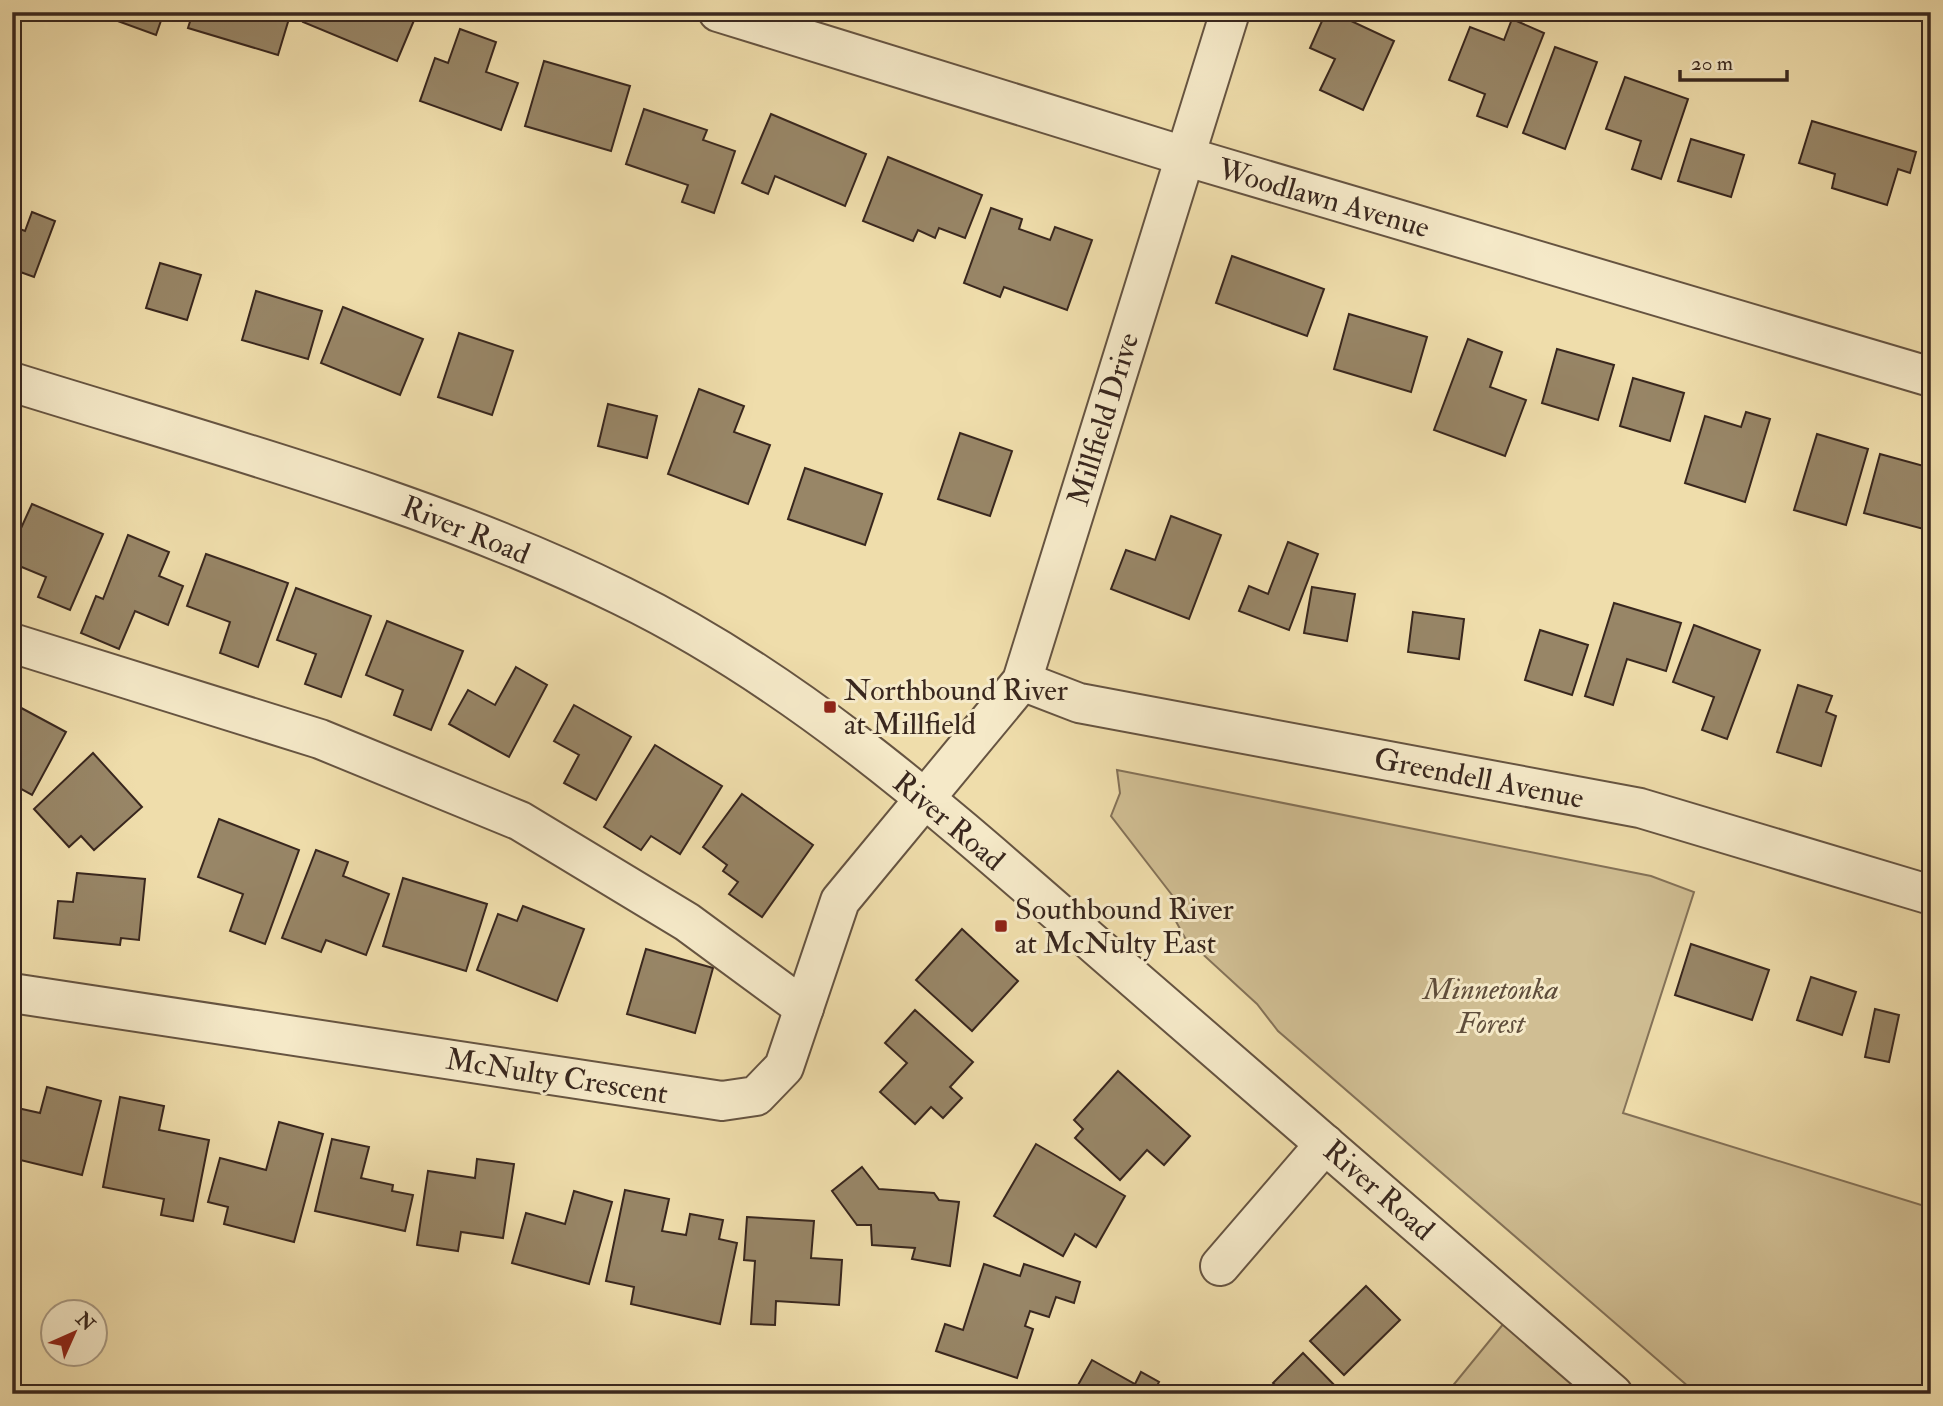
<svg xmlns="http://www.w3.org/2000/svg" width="1943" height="1406" font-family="'IM FELL Double Pica',serif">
<rect width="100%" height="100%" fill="#efddab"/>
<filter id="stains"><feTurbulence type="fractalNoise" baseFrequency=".00286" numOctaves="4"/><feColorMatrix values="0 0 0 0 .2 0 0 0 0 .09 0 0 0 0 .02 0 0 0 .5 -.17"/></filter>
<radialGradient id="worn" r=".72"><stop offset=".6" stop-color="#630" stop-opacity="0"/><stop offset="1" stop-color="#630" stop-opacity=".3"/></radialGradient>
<g fill="#d0be93" stroke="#847258" stroke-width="2">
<path d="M1117 770 1651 876 1694 892 1623 1113 1931 1208V1394H1697L1278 1031 1257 1004 1185 938 1173 916 1172 895 1111 816 1120 793Z"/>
<path d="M1504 1323 1586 1394H1446Z"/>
</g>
<g fill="#988667" stroke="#39271e" stroke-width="2">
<path d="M93 12H164L156 35Z"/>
<path d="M193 12H291L278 55 188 28Z"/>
<path d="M307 12H400L415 18 397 61 303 22Z"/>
<path d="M1326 12H1332L1394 41 1363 110 1320 90 1335 59 1310 48Z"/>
<path d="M1512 19 1544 33 1507 127 1477 116 1485 94 1449 80 1470 27 1504 40Z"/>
<path d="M460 29 496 42 486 72 518 83 501 130 420 101 435 58 448 63Z"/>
<path d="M1555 47 1597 62 1565 149 1523 133Z"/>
<path d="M544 61 630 86 611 151 525 126Z"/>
<path d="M1625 77 1688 99 1661 179 1632 169 1641 141 1606 129Z"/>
<path d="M644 109 707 130 703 140 735 151 714 213 682 202 688 185 626 164Z"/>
<path d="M771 114 866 154 845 206 775 176 768 194 742 183Z"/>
<path d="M1812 121 1916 152 1910 173 1898 169 1887 205 1832 188 1835 174 1799 163Z"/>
<path d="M1691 139 1744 155 1731 197 1678 181Z"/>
<path d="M888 157 982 195 965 238 939 228 935 238 918 230 913 241 863 221Z"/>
<path d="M991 208 1022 219 1019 229 1050 240 1055 227 1092 240 1067 310 1004 287 1000 297 964 283Z"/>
<path d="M32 212 55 221 34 277 12 269V226L25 231Z"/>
<path d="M1232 256 1324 289 1307 336 1216 303Z"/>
<path d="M160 263 201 275 187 320 146 308Z"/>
<path d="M256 291 322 311 308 359 242 340Z"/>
<path d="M343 307 423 339 400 395 321 363Z"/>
<path d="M1349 314 1427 337 1411 392 1334 369Z"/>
<path d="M459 333 513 351 492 415 438 397Z"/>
<path d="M1468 339 1502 352 1490 387 1526 400 1505 456 1434 430Z"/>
<path d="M1557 349 1614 365 1598 420 1542 403Z"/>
<path d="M1633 378 1684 393 1670 441 1620 426Z"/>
<path d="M699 389 744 406 734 432 770 445 748 504 668 474Z"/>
<path d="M608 404 657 416 647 458 598 446Z"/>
<path d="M1746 412 1770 419 1745 502 1685 483 1705 416 1741 427Z"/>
<path d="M960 433 1012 451 990 516 938 499Z"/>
<path d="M1817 434 1868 449 1846 525 1794 510Z"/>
<path d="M1880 454 1931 468V531L1864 513Z"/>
<path d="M805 468 882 494 865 545 788 519Z"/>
<path d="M32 504 103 534 70 610 38 597 46 577 12 563V548Z"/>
<path d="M1171 516 1221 535 1189 619 1111 589 1126 550 1155 560Z"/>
<path d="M128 535 169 552 159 576 183 586 168 625 135 611 119 649 81 633 96 596 103 599Z"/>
<path d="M1288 542 1318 554 1289 630 1239 611 1249 586 1268 594Z"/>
<path d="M206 554 288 583 258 667 220 653 230 622 187 606Z"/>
<path d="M1312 587 1355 594 1347 641 1304 633Z"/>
<path d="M296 588 371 616 341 697 305 684 316 654 277 640Z"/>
<path d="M1614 603 1681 623 1666 671 1627 659 1613 705 1585 696Z"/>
<path d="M1413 612 1464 619 1459 659 1408 652Z"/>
<path d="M387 621 463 651 431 730 394 715 403 690 366 675Z"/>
<path d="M1694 625 1760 650 1727 739 1702 730 1714 697 1673 682Z"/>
<path d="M1540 630 1588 645 1572 695 1525 680Z"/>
<path d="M516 667 547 685 509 757 449 724 468 690 495 705Z"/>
<path d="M1798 685 1832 696 1826 712 1836 716 1821 766 1777 752Z"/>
<path d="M12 703 66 732 32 795 12 784Z"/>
<path d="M574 705 631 737 596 800 564 783 579 755 554 741Z"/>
<path d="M655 745 722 786 680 854 651 836 641 850 604 827Z"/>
<path d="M93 753 142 807 94 850 81 836 69 847 34 809Z"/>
<path d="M742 794 813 845 762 917 729 894 738 882 723 871 727 865 703 847Z"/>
<path d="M219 819 299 850 265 944 230 931 243 894 198 877Z"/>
<path d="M316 850 348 862 343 876 389 894 366 955 326 940 321 952 282 938Z"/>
<path d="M77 873 145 879 139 940 121 938 120 945 54 938 58 901 73 902Z"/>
<path d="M403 878 487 904 466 971 383 946Z"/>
<path d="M523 906 584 929 557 1001 477 970 498 914 517 921Z"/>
<path d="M962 929 1018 981 972 1031 916 980Z"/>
<path d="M1691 944 1769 970 1752 1020 1675 995Z"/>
<path d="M646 949 713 968 695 1033 627 1014Z"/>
<path d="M1811 977 1856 992 1842 1035 1797 1020Z"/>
<path d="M1875 1009 1899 1015 1889 1062 1865 1057Z"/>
<path d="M915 1010 973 1062 950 1087 962 1098 943 1118 931 1107 915 1124 880 1092 907 1063 885 1043Z"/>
<path d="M1118 1071 1190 1136 1164 1165 1147 1150 1120 1180 1075 1138 1083 1129 1074 1120Z"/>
<path d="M47 1087 101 1101 82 1175 12 1158 13 1107 40 1113Z"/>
<path d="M120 1097 164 1106 159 1130 209 1140 193 1221 161 1215 164 1199 103 1187Z"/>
<path d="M279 1122 323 1134 294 1242 224 1224 228 1207 208 1202 220 1158 266 1170Z"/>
<path d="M332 1139 369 1147 361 1178 393 1185 392 1191 413 1195 405 1231 315 1211Z"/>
<path d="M1036 1144 1125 1196 1096 1247 1075 1234 1063 1256 994 1216Z"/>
<path d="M477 1159 514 1164 503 1238 461 1232 458 1251 417 1245 428 1171 475 1178Z"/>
<path d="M862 1167 879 1189 934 1193 939 1200 959 1202 950 1266 912 1259 915 1248 872 1245 871 1225H857L832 1191Z"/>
<path d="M625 1190 669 1199 662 1231 686 1235 690 1214 723 1220 719 1239 737 1243 720 1324 631 1304 634 1287 606 1281Z"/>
<path d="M574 1191 612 1202 589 1284 512 1263 526 1213 565 1224Z"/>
<path d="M747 1217 814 1221 811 1258 842 1260 839 1305 776 1301 775 1325 751 1324 755 1261 744 1260Z"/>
<path d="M984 1264 1020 1276 1024 1264 1080 1282 1074 1303 1056 1297 1049 1317 1030 1311 1025 1326 1033 1329 1017 1378 936 1351 945 1324 963 1330Z"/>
<path d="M1366 1286 1400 1320 1344 1375 1310 1341Z"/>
<path d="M1303 1353 1343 1394H1284L1273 1383Z"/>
<path d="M1092 1360 1135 1384 1141 1372 1159 1382 1153 1394H1073Z"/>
<path d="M1242 1387 1244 1394H1220Z"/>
</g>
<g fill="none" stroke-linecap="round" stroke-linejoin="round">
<defs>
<g id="minor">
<path d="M718 12 1184 156 1931 377"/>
<path d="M12 382C217 446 429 501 622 596 805 685 957 825 1109 957 1277 1102 1445 1248 1613 1394"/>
<path d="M12 643 320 739 520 821 687 922 804 1008"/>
<path d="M1022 681 1079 703 1640 808 1931 895"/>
<path d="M12 993 722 1101 756 1096 784 1067 840 901 1022 681 1230 12"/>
<path d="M1220 1266 1325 1144"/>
</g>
</defs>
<use href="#minor" stroke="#665441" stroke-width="42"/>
<use href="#minor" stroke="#f5e9c8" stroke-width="38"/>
</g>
<g fill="#8f2418" stroke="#f5e9c8" stroke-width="2.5">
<rect x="823" y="700" width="14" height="14" rx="3.5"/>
<rect x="994" y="919" width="14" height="14" rx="3.5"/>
</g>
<g text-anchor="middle" stroke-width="6" stroke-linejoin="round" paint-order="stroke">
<g font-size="30" fill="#39271e" stroke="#f5e9c8">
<text transform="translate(1324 198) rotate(16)" y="10">Woodlawn Avenue</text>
<text transform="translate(1103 419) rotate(-73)" y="10">Millfield Drive</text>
<text transform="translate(466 530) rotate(22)" y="10">River Road</text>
<text transform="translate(1479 778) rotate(11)" y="10">Greendell Avenue</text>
<text transform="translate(949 821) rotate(40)" y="10">River Road</text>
<text transform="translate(557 1076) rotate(9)" y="10">McNulty Crescent</text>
<text transform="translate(1379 1190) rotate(41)" y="10">River Road</text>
</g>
<g font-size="30" fill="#39271e" stroke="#f5e9c8" text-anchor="start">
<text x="844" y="700">Northbound River<tspan x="844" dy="34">at Millfield</tspan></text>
<text x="1015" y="919">Southbound River<tspan x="1015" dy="34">at McNulty East</tspan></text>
</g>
<g font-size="30" font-style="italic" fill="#5f4d3b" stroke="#f5e9c8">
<text x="1491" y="999">Minnetonka<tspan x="1491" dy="34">Forest</tspan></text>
</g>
</g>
<rect width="1943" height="1406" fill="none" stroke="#efddab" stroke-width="42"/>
<rect x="14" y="14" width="1915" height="1378" fill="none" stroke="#39271e" stroke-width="3.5"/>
<rect x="21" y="21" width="1901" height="1364" fill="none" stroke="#39271e" stroke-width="2"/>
<g transform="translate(74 1333) rotate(45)"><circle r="33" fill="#f5e9c8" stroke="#aa9b84" stroke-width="2"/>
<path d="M0-5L12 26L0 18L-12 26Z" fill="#8f2418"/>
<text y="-10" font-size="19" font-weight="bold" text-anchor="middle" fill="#39271e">N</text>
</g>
<path d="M1680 70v10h107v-10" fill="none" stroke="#39271e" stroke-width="3.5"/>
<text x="1691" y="70" font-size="21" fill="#39271e" stroke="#f5e9c8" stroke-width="5" paint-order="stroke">20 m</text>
<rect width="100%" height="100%" filter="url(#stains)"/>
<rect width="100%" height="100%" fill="url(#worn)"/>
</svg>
